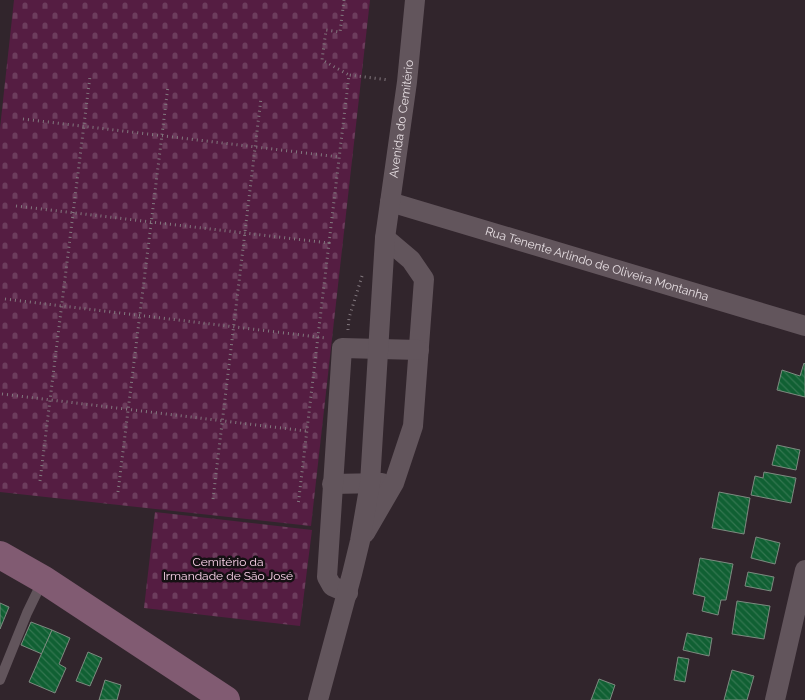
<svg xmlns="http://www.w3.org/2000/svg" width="805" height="700" font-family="Raleway,sans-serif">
<defs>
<pattern id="cemetery-stones" width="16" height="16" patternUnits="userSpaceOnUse" patternTransform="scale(1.25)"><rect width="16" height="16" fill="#551d42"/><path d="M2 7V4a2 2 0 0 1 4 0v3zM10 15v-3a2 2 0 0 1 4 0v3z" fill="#6d3d5d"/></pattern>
<pattern id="building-back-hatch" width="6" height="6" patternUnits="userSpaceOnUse" patternTransform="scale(1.25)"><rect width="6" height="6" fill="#106033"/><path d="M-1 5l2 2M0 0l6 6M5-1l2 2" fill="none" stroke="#337650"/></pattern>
</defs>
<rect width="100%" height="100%" fill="#31252c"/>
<g fill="url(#cemetery-stones)">
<path d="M14 0H370L311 526 0 492V128Z"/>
<path d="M155 512 312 530 300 626 144 608Z"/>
</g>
<g fill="url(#building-back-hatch)" stroke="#7d8a80">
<path d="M804 363 805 364V397L777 390 782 370 800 376Z"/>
<path d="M777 445 800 450 796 470 772 465Z"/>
<path d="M764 472 796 478 791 503 751 495 755 476 763 478Z"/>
<path d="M719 492 750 498 744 534 712 528Z"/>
<path d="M756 537 780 543 775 564 751 558Z"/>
<path d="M700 558 733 564 726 600H721L718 615 702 611 705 597 693 594Z"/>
<path d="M748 572 774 577 771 591 745 586Z"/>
<path d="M737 601 770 606 764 639 732 634Z"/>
<path d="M0 603 9 607 0 629Z"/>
<path d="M31 622 52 630 42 654 21 645Z"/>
<path d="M52 630 70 638 59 664 66 668 55 693 29 682Z"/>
<path d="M687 633 712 638 709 656 683 650Z"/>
<path d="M88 652 102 658 90 686 76 681Z"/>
<path d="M678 657 689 659 685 682 674 680Z"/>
<path d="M732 670 754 676 747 700H724Z"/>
<path d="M599 679 615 685 610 700H591Z"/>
<path d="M105 680 121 685 117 700H99Z"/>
</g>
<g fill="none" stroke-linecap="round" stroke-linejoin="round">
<g stroke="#83797f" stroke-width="3" stroke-dasharray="1 4" stroke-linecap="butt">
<path d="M344 0 340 32 326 30 322 60 349 75"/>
<path d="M23 119 339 157"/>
<path d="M16 206 329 243 298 506"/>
<path d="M329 243 349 75 389 80"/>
<path d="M5 299 326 338"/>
<path d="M348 330 349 318 362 276"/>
<path d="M2 394 306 431"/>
<path d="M40 481 90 76"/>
<path d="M118 492 168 86"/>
<path d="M213 499 261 98"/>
</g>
<path stroke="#62555c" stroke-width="10" d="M0 680 27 613 43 580"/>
<g stroke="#62555c" stroke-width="20">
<path id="s1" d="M390 202 805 326"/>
<path d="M332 484 382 483"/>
<path d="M365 533 394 483 413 426 424 279 411 260 385 238"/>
<path d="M348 593 332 586 327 577 342 348 419 350"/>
<path id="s2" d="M318 700 352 574 360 541 370 483 385 238 407 82 415 0"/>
<path d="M775 700 805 570"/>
</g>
<path stroke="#815b72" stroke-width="28" d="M0 555 44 580 226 700"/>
</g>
<g text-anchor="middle" stroke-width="5" stroke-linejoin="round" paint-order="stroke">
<g font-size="12" fill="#e7dfe3" stroke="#151013">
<text dy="4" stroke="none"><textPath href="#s2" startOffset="589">Avenida do Cemitério</textPath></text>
<text dy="4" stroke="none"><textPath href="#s1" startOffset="216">Rua Tenente Arlindo de Oliveira Montanha</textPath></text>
</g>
<g font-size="12" fill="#fed6ed" stroke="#151013">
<text x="228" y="566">Cemitério da<tspan x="228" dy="14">Irmandade de São José</tspan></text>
</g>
</g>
</svg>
